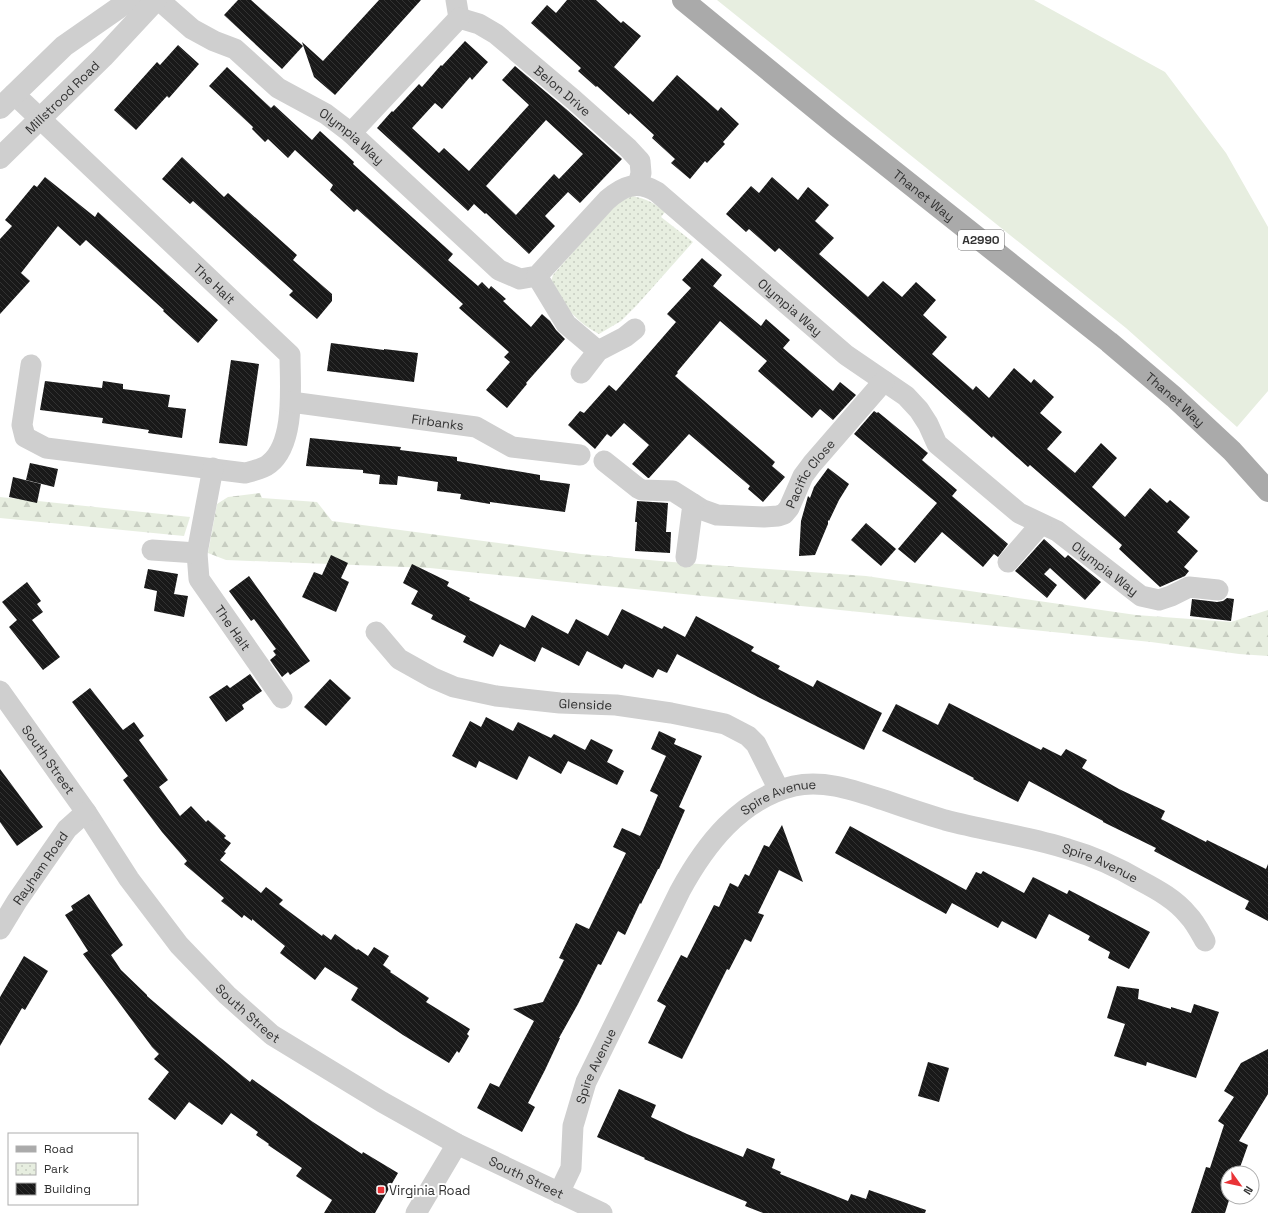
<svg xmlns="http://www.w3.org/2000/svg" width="1268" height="1213" font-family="'Space Grotesk',sans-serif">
<defs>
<pattern id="forest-firs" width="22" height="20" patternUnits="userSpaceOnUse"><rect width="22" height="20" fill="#e7eee0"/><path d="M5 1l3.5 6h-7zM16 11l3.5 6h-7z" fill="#c7cdc1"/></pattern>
<pattern id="park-dots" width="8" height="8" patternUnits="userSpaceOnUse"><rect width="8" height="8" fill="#e7eee0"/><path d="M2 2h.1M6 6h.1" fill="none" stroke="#c7cdc1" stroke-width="1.8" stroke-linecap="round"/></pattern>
<pattern id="building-back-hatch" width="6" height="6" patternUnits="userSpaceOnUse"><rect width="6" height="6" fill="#191919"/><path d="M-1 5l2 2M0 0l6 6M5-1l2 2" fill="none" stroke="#323232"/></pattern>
</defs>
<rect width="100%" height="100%" fill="#fff"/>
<path fill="#e7eee0" d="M717 0H1034L1165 72 1226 153 1268 227V391L1237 427 1126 328Z"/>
<g fill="url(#forest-firs)">
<path d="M260 493 262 498 317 502 332 521 581 554 672 562 866 576 1136 615 1231 622 1268 610V656L1239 654 1151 642 430 568 226 560 208 553 217 504 228 497Z"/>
<path d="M0 497 190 517 184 536 0 518Z"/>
</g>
<path fill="url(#park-dots)" d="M633 196C646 199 655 203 665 212L661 217 693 242 637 305 621 321 599 334C577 323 563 304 550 285L553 275 616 203Z"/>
<g fill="url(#building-back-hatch)" fill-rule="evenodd">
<path d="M238 0H251L303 46 282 69 224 15Z"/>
<path d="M379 0H421L335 95 314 77 302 42 323 61Z"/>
<path d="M567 0H596L621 23 623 21 641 36 614 67 653 102 677 75 718 111 721 107 739 124 723 142 725 144 707 163 705 161 690 179 671 163 675 159 652 138 654 135 630 113 629 115 597 86 596 87 578 71 581 68 531 23 547 5 556 13Z"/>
<path d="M465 41 488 62 472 80 470 77 442 109 435 103 412 128 439 153 444 148 469 171 529 105 502 80 515 66 566 109 622 159 580 203 568 192 545 216 555 226 529 254 486 213 485 214 474 204 468 211 377 128 392 111 393 112 419 84 422 87 441 65 442 66ZM546 120 583 154 559 179 554 174 516 215 486 186Z"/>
<path d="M178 45 199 64 169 98 167 96 136 130 114 110 157 62 160 65Z"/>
<path d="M227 67 271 108 274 105 312 140 320 131 354 162 353 164 453 254 448 260 478 286 482 282 489 289 491 286 506 299 503 301 531 327 542 314 550 321 556 330 565 339 526 383 527 384 507 408 486 390 510 362 504 357 509 352 459 308 463 304 357 209 354 212 330 190 333 185 295 150 288 158 268 139 265 142 252 129 253 127 209 86Z"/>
<path d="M182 157 224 197 228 193 297 255 293 260 332 294V301L317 319 289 295 293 291 193 201 190 204 162 179Z"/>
<path d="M45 177 95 217 98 212 218 320 198 343 163 311 164 310 86 240 80 246 58 226 21 273 30 281 0 314V239L12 226 5 220 34 185 37 187Z"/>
<path d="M772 177 798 200 808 187 829 205 815 221 834 238 819 254 868 297 883 281 902 297 916 282 936 300 923 315 947 337 932 354 973 390 976 386 989 398 1014 368 1031 383 1034 379 1054 397 1040 413 1062 432 1047 449 1075 473 1101 443 1117 458 1092 487 1125 517 1150 488 1167 503 1170 500 1190 517 1177 532 1198 551 1184 567 1189 571 1185 576 1160 587 1119 549 1122 545 1030 465 1028 467 993 436 992 438 779 248 775 252 749 229 746 232 726 214 751 186 759 193Z"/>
<path d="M702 258 722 275 713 286 761 326 766 319 790 340 783 348 833 391 840 382 856 395 833 420 820 409 812 418 758 371 767 361 720 321 677 372 678 373 675 376 775 462 772 466 785 477 763 502 748 489 750 486 689 434 649 478H648L632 464 649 445 624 423 611 437 607 434 595 449 568 425 580 411 584 413 609 385 616 391 676 322 667 314 691 288 682 280Z"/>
<path d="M331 343 384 350V349L418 353 414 382 327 371Z"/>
<path d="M231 360 259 364 247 446 219 443Z"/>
<path d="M45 381 102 388 103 381 123 384V389L170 395 168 407 186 409 182 438 148 433 149 430 102 423 103 418 40 410Z"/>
<path d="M874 411 877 413 878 412 928 453 922 460 957 490 952 496 1008 544 998 557 994 554 983 567 942 532 915 563 898 549 937 503 854 434Z"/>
<path d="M310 438 401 447 400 450 457 457V461L540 475V480L570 484 565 512 490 502V504L460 499 461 494 437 491 438 482 398 476 397 485 379 484 380 475 363 473V470L306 466Z"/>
<path d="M30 463 58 469 54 487 26 480Z"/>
<path d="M828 468 849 484 839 500 829 521 828 520V524L815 555 799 556 801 521 808 496 810 498 814 487Z"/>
<path d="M13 477 41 484 37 503 9 497Z"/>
<path d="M637 501 668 503 666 532H671L670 553 635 551 637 522H635Z"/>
<path d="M866 523 896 549 881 566 851 540Z"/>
<path d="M1044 539 1065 558 1068 555 1101 582 1085 600 1050 568 1044 574 1057 585 1047 598 1015 571Z"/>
<path d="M331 555 348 563 341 578 349 582 336 612 302 597 314 572 322 575Z"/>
<path d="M412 564 449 582 447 586 470 598 469 600 525 628 532 615 568 634 576 619 608 636 622 609 662 629 664 626 685 637 696 616 754 647 751 651 780 666 778 669 813 687 817 680 882 713 864 750 758 697 677 654 667 673 658 669 653 678 625 664 622 669 587 651 579 666 542 647 535 662 500 644 493 657 463 642 466 636 431 619 433 615 411 604 418 591 403 583Z"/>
<path d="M148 569 178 574 174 594 188 596 184 617 154 611 157 591 144 588Z"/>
<path d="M249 576 310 661 290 675 288 672 282 677 270 660 276 655 273 651 276 649 254 619 251 621 229 591Z"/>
<path d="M27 582 41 601 37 604 43 612 32 620 60 657 43 670 9 627 17 620 2 602Z"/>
<path d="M1227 598 1234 599 1231 621 1190 616 1192 599 1217 602 1223 601Z"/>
<path d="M250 674 262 691 242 705 244 709 226 722 209 697 227 685 230 688Z"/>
<path d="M330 679 351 698 326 726 304 707Z"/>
<path d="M90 688 123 730 134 722 144 736 139 740 168 780 159 787 180 816 191 806 206 822 208 820 226 836 224 838 231 843 224 852 226 853 220 860 261 893 266 887 283 900 279 904 322 936 323 934 331 940 335 934 357 950 358 949 368 956 374 947 389 956 383 965 391 971 390 972 429 998 426 1002 470 1029 467 1034 469 1036 459 1053 457 1051 449 1063 403 1035 351 1000 358 988 325 967 315 980 280 953 285 946 252 919V921L244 915 242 918 230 908 221 901 224 898 184 864 187 861 162 832 123 780 128 776 72 702Z"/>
<path d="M949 703 1041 750 1043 747 1061 756 1066 749 1087 760 1082 768 1119 789 1165 811 1161 819 1206 842 1207 840 1266 869 1268 864V921L1245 909 1249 901 1154 851 1156 848 1103 822V821L1029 781 1018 802 973 779 974 778 882 731 896 704 938 725Z"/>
<path d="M486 717 513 731 518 722 551 738 554 734 585 750 591 739 613 750 607 762 624 771 617 785 568 761 561 774 529 756 517 780 479 761 476 768 452 756 470 721 481 727Z"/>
<path d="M659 731 676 739 674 744 702 756 679 807 685 810 659 869H658L641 904 640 903 625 935 618 931 601 965 598 964 578 1004 559 1038H560L545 1070 528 1103 535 1107 522 1132 477 1108 490 1083 499 1087 534 1021 513 1009 543 1002 564 960 559 958 576 923 589 929 626 853 613 847 622 828 640 836 643 830 658 795 650 791 666 756 651 749Z"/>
<path d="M0 769 43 827 17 846 0 822Z"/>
<path d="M782 825 803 882 779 870 758 913 764 915 751 942 745 939 729 970 727 969 682 1059 648 1043 666 1006 657 1001 681 955 687 958 714 905 719 907 730 883 738 887 745 874 749 876 764 845 769 847Z"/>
<path d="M850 826 966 890 976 872 981 874 983 871 1024 893 1033 877 1067 894 1069 890 1150 932 1129 969 1108 958 1110 952 1088 940 1090 936 1049 914 1036 939 1002 921 998 928 952 903 946 914 835 853Z"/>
<path d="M89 894 123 945 111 955 121 970 147 995V996L182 1026 250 1082 252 1079 313 1122 362 1154 363 1152 398 1173 375 1213H324L332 1200 296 1176 302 1168 268 1145 269 1144 256 1135 258 1132 231 1113 222 1125 189 1102 175 1120 148 1099 169 1072 154 1059 159 1054 152 1047 83 954 88 951 65 915 73 910 71 906Z"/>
<path d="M24 956 48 971 25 1010 22 1008 0 1046V997Z"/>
<path d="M1117 986 1139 989 1138 999 1171 1009V1007L1191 1013 1194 1004 1219 1012 1196 1078 1147 1062 1146 1066 1114 1056 1125 1024 1107 1018Z"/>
<path d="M1268 1049V1094L1239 1141 1248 1145 1238 1173H1228V1197H1230L1225 1213H1191L1206 1167 1210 1168 1224 1125 1218 1121 1234 1097 1224 1091 1241 1063Z"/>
<path d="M928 1062 949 1068 939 1102 918 1096Z"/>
<path d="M619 1089 656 1105 651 1117 687 1134 743 1157 747 1148 775 1159 772 1168 781 1172 780 1174 848 1201 851 1194 866 1199 869 1190 926 1210 925 1213H763L745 1206 747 1202 644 1159 645 1158 597 1137Z"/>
</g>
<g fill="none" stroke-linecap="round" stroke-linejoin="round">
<g stroke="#cfcfcf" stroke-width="21">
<path id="s1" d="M159 0 192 29 214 41 235 49 278 88 326 114 351 133 499 270 520 279 537 276 607 200C623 186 637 180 657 192L846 355 906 396 919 410 928 424 937 444 1019 513 1057 531 1141 596 1159 600 1171 596 1189 587 1218 590"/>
<path d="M456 0 459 18"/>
<path id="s2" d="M459 18 479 24 496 34 574 100 628 148 640 161 641 173 638 185"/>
<path id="s3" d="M14 94 290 355C290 385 296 443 269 464 263 469 253 471 245 473L46 448 25 437 22 425 31 365"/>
<path d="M351 133 459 18"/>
<path d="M537 276 566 324 598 351"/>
<path d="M581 373 598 351 625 337 635 329"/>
<path id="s4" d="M291 402 476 427 512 447 580 455"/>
<path id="s5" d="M604 461 638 488 642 490 673 491 703 510 717 515 764 517 778 516 784 514 789 508 803 476 812 464 884 381"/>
<path id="s6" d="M213 468 197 553 199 579 282 698"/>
<path d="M152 550 197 553"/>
<path d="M686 557 693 504"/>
<path d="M1008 562 1041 524"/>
<path id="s7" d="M376 632 399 659 433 678 454 687 496 696 560 703 616 705 671 713 725 724 748 736 756 744 779 790"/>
<path id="s8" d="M0 691 86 812 129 879 179 945 227 995 272 1035 382 1102 457 1144 602 1213"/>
<path id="s9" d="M0 929 17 901 67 829 86 812"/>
<path id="s10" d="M559 1193 571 1168 573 1126 586 1082 680 891C705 845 740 799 794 786 824 779 856 791 884 800 904 807 925 814 945 820 986 831 1028 836 1068 849 1093 856 1119 868 1141 881 1158 890 1176 900 1188 915 1195 922 1200 932 1205 941"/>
<path d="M416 1213 457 1144"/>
</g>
<g stroke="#cfcfcf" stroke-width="22">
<path d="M0 108 64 46 130 0"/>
<path id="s11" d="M0 158 103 57 156 0"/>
</g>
<path stroke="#aaa" stroke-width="22" id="s12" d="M683 0 838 127 1109 342 1174 397 1232 451 1268 491"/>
</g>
<rect fill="#e93337" stroke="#fff" stroke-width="1.5" x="377" y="1186" width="8" height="8" rx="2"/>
<g text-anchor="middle" stroke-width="4" stroke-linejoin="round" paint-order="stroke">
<rect fill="#fff" stroke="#707070" stroke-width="1" x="958" y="230" width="46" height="20" rx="3"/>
<g font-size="12" font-weight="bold" fill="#323232">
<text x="981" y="244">A2990</text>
</g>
<g font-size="13" fill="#323232" stroke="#fff">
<text dy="5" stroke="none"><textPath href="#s2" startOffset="128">Belon Drive</textPath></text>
<text dy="5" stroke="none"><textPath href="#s11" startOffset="87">Millstrood Road</textPath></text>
<text dy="5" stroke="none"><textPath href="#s1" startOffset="238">Olympia Way</textPath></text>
<text dy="5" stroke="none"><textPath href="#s12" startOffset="310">Thanet Way</textPath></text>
<text dy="5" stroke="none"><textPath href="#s3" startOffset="276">The Halt</textPath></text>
<text dy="5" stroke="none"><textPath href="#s1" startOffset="812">Olympia Way</textPath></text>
<text dy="5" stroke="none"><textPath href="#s12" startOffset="634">Thanet Way</textPath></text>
<text dy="5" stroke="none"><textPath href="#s4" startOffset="148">Firbanks</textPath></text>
<text dy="5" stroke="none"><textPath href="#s5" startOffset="245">Pacific Close</textPath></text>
<text dy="5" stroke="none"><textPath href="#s1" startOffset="1226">Olympia Way</textPath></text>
<text dy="5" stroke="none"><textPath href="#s6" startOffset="172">The Halt</textPath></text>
<text dy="5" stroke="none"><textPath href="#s7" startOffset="230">Glenside</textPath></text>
<text dy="5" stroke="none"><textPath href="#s8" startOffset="84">South Street</textPath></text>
<text dy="5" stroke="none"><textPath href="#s10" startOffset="470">Spire Avenue</textPath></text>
<text dy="5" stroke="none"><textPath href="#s10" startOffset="806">Spire Avenue</textPath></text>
<text dy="5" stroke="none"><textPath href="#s9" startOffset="73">Rayham Road</textPath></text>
<text dy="5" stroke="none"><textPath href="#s8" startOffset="408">South Street</textPath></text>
<text dy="5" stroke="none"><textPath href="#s10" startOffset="134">Spire Avenue</textPath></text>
<text dy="5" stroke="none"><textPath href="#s8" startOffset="732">South Street</textPath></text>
</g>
<g font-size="13" fill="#323232" stroke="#fff" text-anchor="start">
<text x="389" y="1195">Virginia Road</text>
</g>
</g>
<rect x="8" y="1133" width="130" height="72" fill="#ffffff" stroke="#adadad"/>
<rect x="16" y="1146" width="20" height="6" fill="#aaaaaa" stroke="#adadad"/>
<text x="44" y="1153" font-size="12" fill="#323232">Road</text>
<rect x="16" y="1163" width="20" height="12" fill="url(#park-dots)" stroke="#adadad"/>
<text x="44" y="1173" font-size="12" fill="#323232">Park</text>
<rect x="16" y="1183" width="20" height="12" fill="url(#building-back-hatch)" stroke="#adadad"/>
<text x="44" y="1193" font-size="12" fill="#323232">Building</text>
<g transform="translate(1240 1185) rotate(123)"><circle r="19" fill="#ffffff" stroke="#adadad"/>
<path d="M0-3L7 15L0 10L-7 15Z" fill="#e93337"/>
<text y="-6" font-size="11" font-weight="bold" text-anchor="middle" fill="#323232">N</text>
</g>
</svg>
